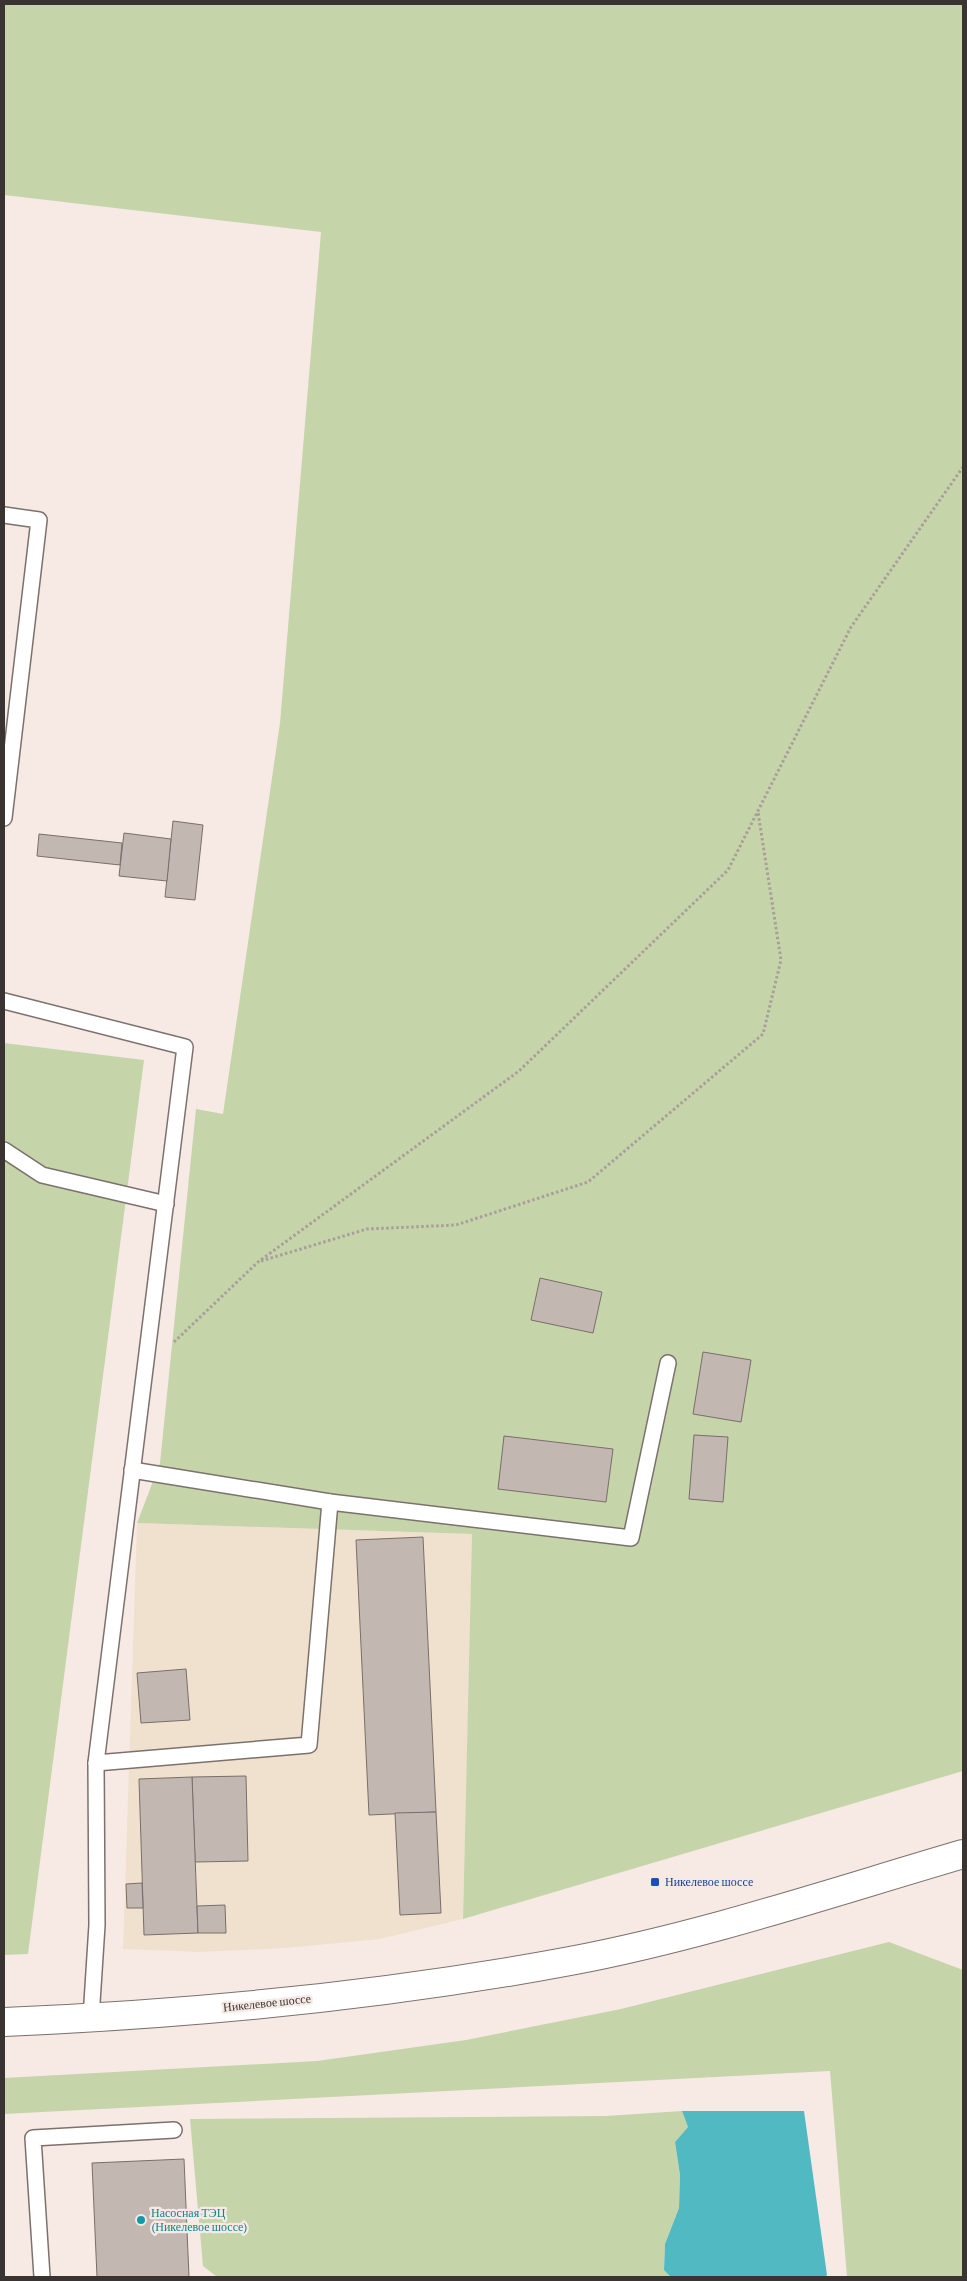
<svg xmlns="http://www.w3.org/2000/svg" width="967" height="2281" font-family="'Crimson Pro',serif">
<rect width="100%" height="100%" fill="#f7eae5"/>
<path fill="#f0e1ce" d="M137 1523 472 1534 463 1919 380 1939 286 1948 199 1952 123 1949Z"/>
<g fill="#c6d4aa">
<path d="M4 4H963V1771L463 1919 472 1534 137 1523 160 1463 196 1109 223 1114 280 723 321 232 4 195Z"/>
<path d="M4 1043 144 1060 28 1954 4 1955Z"/>
<path d="M889 1942 963 1970V2277H847L830 2071 4 2114V2078L317 2061 466 2040 621 2009Z"/>
<path d="M682 2111 688 2127 675 2142 680 2175 679 2208 665 2244 664 2269 671 2277H217L203 2266 190 2119 606 2116Z"/>
</g>
<path fill="#51b9c2" d="M682 2111H804L827 2275 825 2277H671L664 2270 665 2244 679 2208 680 2175 675 2142 688 2127Z"/>
<g fill="#c3b7b2" stroke="#796e69">
<path d="M173 821 203 825 195 900 165 897Z"/>
<path d="M124 833 171 839 167 881 119 876Z"/>
<path d="M39 834 122 843 120 865 37 856Z"/>
<path d="M540 1278 602 1292 593 1333 531 1320Z"/>
<path d="M703 1352 751 1360 741 1422 693 1414Z"/>
<path d="M694 1435 728 1437 723 1502 689 1499Z"/>
<path d="M504 1436 613 1449 606 1502 498 1489Z"/>
<path d="M423 1537 436 1812 369 1815 356 1540Z"/>
<path d="M186 1669 190 1720 141 1723 137 1673Z"/>
<path d="M246 1776 248 1861 195 1862 192 1777Z"/>
<path d="M192 1777 198 1933 144 1935 139 1779Z"/>
<path d="M436 1812 441 1913 400 1915 395 1813Z"/>
<path d="M142 1883 143 1908H127L126 1884Z"/>
<path d="M225 1905 226 1933H198L197 1906Z"/>
<path d="M184 2159 189 2277H97L92 2163Z"/>
</g>
<g fill="none" stroke-linecap="round" stroke-linejoin="round">
<defs>
<g id="service">
<path d="M4 515 39 520 4 818"/>
<path d="M4 1001 185 1047 96 1763 97 1925 91 2018"/>
<path d="M4 1150 42 1175 166 1204"/>
<path d="M132 1470 330 1502 631 1538 668 1363"/>
<path d="M96 1763 309 1745 330 1502"/>
<path d="M42 2277 33 2138 174 2130"/>
</g>
<path id="secondary" d="M4 2022C193 2014 383 1996 570 1961 703 1936 833 1892 963 1854"/>
</defs>
<use href="#service" stroke="#7c716c" stroke-width="18"/>
<use href="#secondary" stroke="#7c716c" stroke-width="30"/>
<g stroke="#a89e9a" stroke-width="3" stroke-dasharray="2.5 2.5" stroke-linecap="butt">
<path d="M261 1261 367 1229 456 1225 588 1182 763 1034 781 960 758 812"/>
<path d="M174 1342 258 1262 519 1071 728 870 851 627 963 467"/>
</g>
<use href="#service" stroke="#fff" stroke-width="15"/>
<use href="#secondary" stroke="#fff" stroke-width="28"/>
</g>
<rect fill="#1a4fb4" stroke="#f7eae5" stroke-width="2" x="650" y="1877" width="10" height="10" rx="2.5"/>
<circle fill="#0f9aa8" stroke="#f7eae5" stroke-width="2" cx="141" cy="2220" r="5"/>
<g text-anchor="middle" stroke-width="4.5" stroke-linejoin="round" paint-order="stroke">
<g font-size="12" fill="#164399" stroke="#f7eae5" text-anchor="start">
<text x="665" y="1886">Никелевое шоссе</text>
</g>
<g font-size="12" fill="#393432" stroke="#f7eae5">
<text transform="translate(267 2003) rotate(-6)" y="4">Никелевое шоссе</text>
</g>
<g font-size="12" fill="#0d838f" stroke="#f7eae5" text-anchor="start">
<text x="151" y="2217">Насосная ТЭЦ<tspan x="151" dy="14">(Никелевое шоссе)</tspan></text>
</g>
</g>
<rect width="967" height="2281" fill="none" stroke="#393432" stroke-width="10"/>
</svg>
